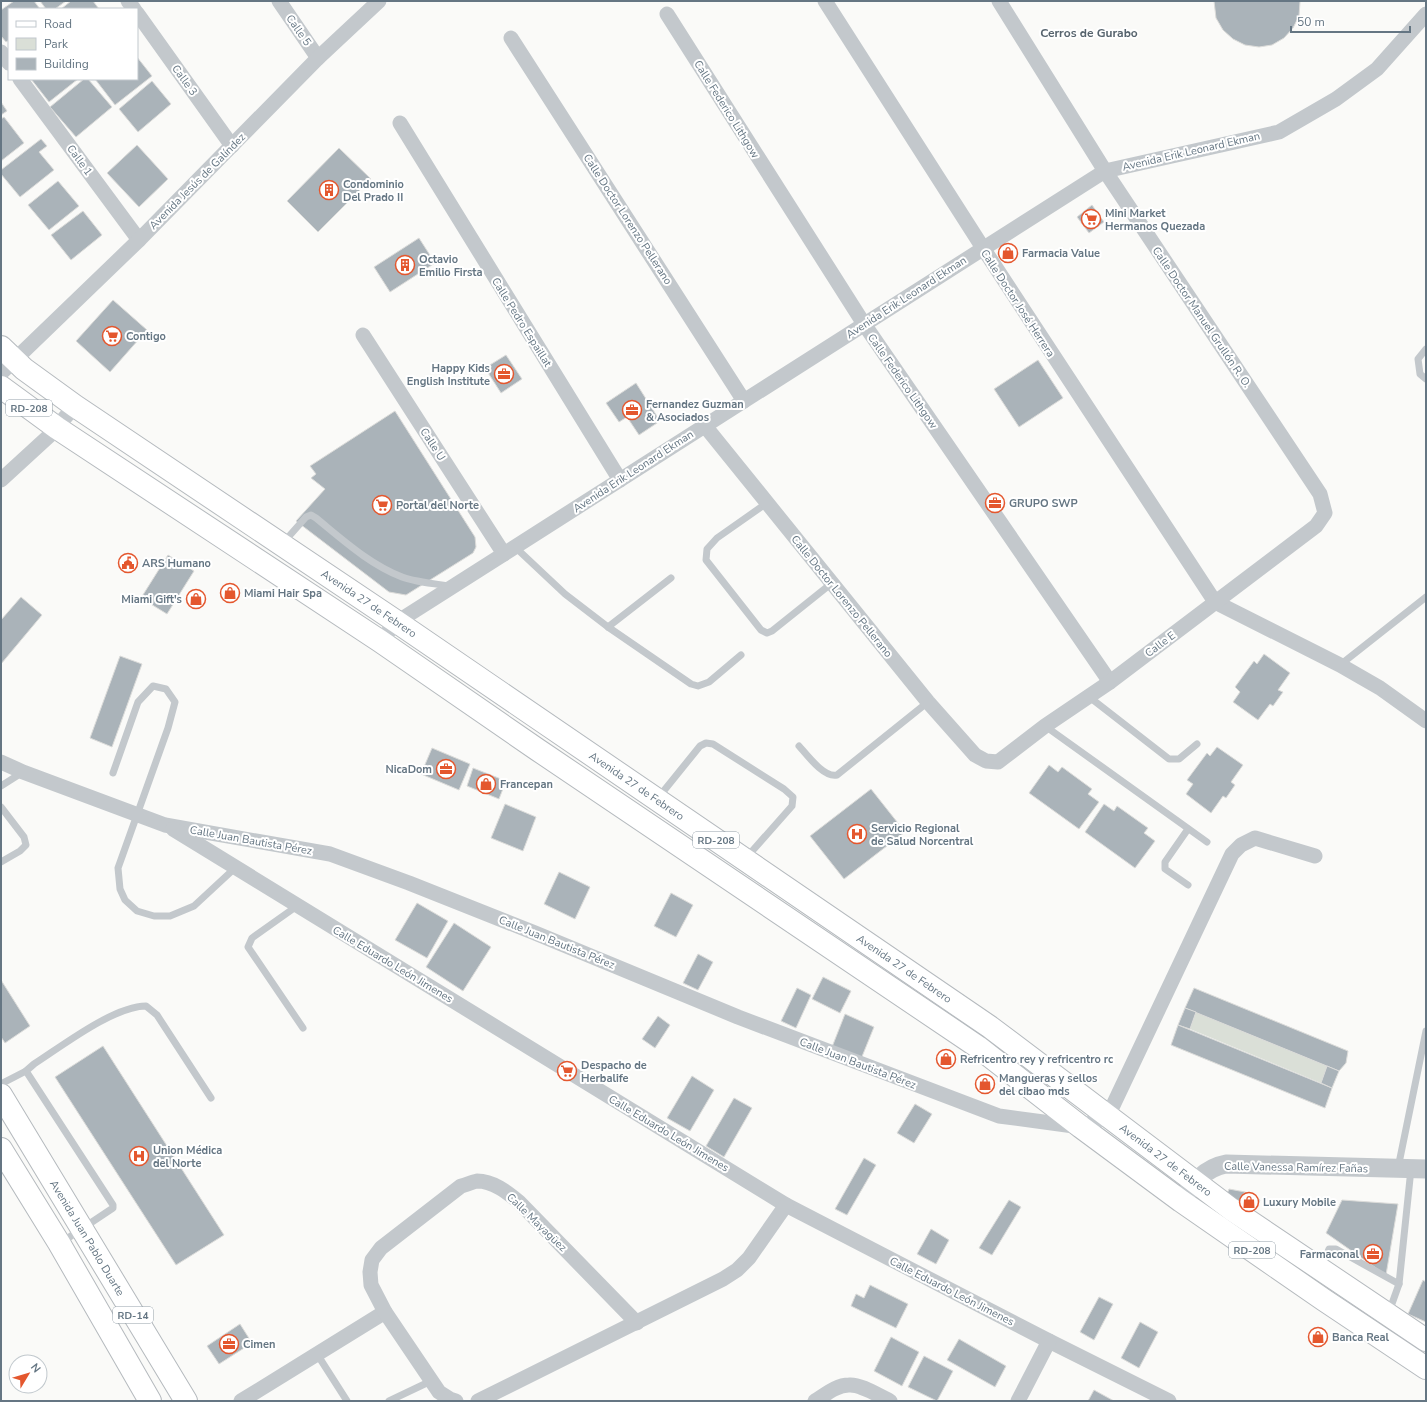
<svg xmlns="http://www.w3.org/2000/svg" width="1427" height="1402" font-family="'Nunito Sans',sans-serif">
<rect width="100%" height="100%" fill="#fafaf8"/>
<path fill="#dadfd7" d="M1196 1012 1327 1066 1321 1083 1190 1029Z"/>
<g fill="#aab3b9" stroke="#dcdcda">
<path d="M14 1H34L40 9H9V40L6 42 1 36V10Z"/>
<path d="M40 1H66L55 9H46Z"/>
<path d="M71 1H93L99 9H61Z"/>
<path d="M1214 1H1300V2L1299 16 1293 28 1284 38 1272 45 1259 47 1245 45 1233 39 1223 30 1216 18Z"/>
<path d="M137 57 152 76 115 105 95 79H137Z"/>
<path d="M31 79H78L49 102Z"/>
<path d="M84 79H88L112 107 76 137 50 107Z"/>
<path d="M152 81 171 104 138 132 119 109Z"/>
<path d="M1 102 7 111 1 115Z"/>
<path d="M4 117 24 143 1 161V119Z"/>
<path d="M41 139 47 146 39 152 54 170 20 197 1 174V170Z"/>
<path d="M137 145 168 179 139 207 107 173Z"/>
<path d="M339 148 371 179 318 232 287 201Z"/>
<path d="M58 181 79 206 49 230 28 205Z"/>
<path d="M1092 205 1104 222 1089 233 1077 217Z"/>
<path d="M83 211 102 235 71 260 51 235Z"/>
<path d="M419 238 435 263 390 292 374 267Z"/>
<path d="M113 300 147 330 110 372 76 341Z"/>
<path d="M506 355 522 379 501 393 485 368Z"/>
<path d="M1038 360 1063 398 1019 427 994 389Z"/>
<path d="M636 383 660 421 639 435 627 417 619 422 606 403Z"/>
<path d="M395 411 475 537 476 547 473 553 406 595 389 592 296 521 325 489 311 478 316 474 310 466Z"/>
<path d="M168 555 194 571 167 614 141 598Z"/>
<path d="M21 597 42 615 1 664V620Z"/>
<path d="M1264 654 1290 673 1278 690 1283 692 1273 706 1270 704 1258 720 1233 702 1240 692 1235 687 1254 661 1257 664Z"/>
<path d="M120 656 142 664 112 747 90 738Z"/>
<path d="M1217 747 1243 765 1231 782 1235 785 1226 798 1223 796 1211 813 1186 794 1193 784 1187 780 1207 753 1210 756Z"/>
<path d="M432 748 470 764 459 790 421 774Z"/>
<path d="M1049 765 1058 772 1062 767 1092 789 1088 794 1099 802 1079 829 1029 793Z"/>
<path d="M473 768 506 781 499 799 467 786Z"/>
<path d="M871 789 905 832 844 879 810 836Z"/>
<path d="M505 804 536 817 523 851 491 838Z"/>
<path d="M1104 804 1114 811 1117 806 1148 828 1144 833 1155 841 1135 868 1085 832Z"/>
<path d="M559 872 590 887 575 919 544 904Z"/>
<path d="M671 893 693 905 676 937 654 926Z"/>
<path d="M417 903 448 921 427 958 395 940Z"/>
<path d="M454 923 491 947 463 991 426 967Z"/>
<path d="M698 954 713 962 698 990 683 983Z"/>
<path d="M823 977 851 991 840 1013 812 999Z"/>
<path d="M1 980 30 1026 5 1043 1 1037Z"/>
<path d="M797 988 811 995 796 1028 781 1021Z"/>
<path d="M1194 988 1348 1051 1346 1063 1339 1071 1185 1008Z"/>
<path d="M1185 1008 1196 1012 1190 1029 1178 1025Z"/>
<path d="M845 1014 874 1027 861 1059 832 1047Z"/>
<path d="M658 1016 670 1025 655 1048 642 1039Z"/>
<path d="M1178 1025 1332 1088 1325 1108 1171 1045Z"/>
<path d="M103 1046 224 1235 176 1265 55 1077Z"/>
<path d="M1327 1066 1339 1071 1332 1088 1321 1083Z"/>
<path d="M692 1076 714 1090 690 1131 667 1118Z"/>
<path d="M734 1098 752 1108 724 1157 706 1146Z"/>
<path d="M915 1104 932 1114 914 1143 897 1133Z"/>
<path d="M864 1158 876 1165 847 1215 835 1209Z"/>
<path d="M1229 1189 1245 1192 1238 1205 1227 1194Z"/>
<path d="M1245 1192 1260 1200 1253 1213 1238 1205Z"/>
<path d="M1009 1200 1021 1207 992 1255 979 1248Z"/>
<path d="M1342 1200 1398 1204 1386 1275 1326 1233Z"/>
<path d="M931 1229 949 1240 936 1264 917 1254Z"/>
<path d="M1423 1280 1426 1282V1322L1408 1314Z"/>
<path d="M870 1285 908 1304 896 1328 851 1306 856 1294 864 1298Z"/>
<path d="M1099 1297 1113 1304 1094 1340 1080 1332Z"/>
<path d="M1140 1322 1158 1332 1139 1368 1121 1358Z"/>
<path d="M240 1324 252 1343 219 1364 207 1346Z"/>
<path d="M1318 1330 1324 1335 1319 1343 1312 1338Z"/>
<path d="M891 1337 919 1352 902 1386 874 1371Z"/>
<path d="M959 1339 1006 1366 995 1387 947 1360Z"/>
<path d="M924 1356 953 1371 937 1401 908 1387Z"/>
<path d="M1094 1390 1114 1401H1088Z"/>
</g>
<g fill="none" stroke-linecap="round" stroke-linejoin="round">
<defs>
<g id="primary">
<path id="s1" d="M1 347 24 369 75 406 397 622 990 1027 1231 1209 1426 1340"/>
<path d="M1 387 57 428 380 641 538 750 978 1047 1081 1127 1181 1201 1324 1300 1426 1368"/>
<path id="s2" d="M1 1095 186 1401"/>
<path d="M1 1149 59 1243 150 1401"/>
</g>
</defs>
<use href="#primary" stroke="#b5babe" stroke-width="24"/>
<g stroke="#c3c8cc" stroke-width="7">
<path d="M1426 349 1418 359 1420 374 1426 379"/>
<path d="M767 503 717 538 707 549 706 560 761 630 767 633 772 631 832 583"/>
<path d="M283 543 306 517 311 515 316 518C343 540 369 564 402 577 415 582 436 584 450 586"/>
<path d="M515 547 565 594 608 627 691 684 698 686 709 682 741 655"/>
<path d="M608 627 671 578"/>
<path d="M1340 665 1426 597"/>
<path d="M1088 696 1169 759H1179L1197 744"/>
<path d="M1045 726 1207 842"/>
<path d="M799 746C807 755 824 778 837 775L928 702"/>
<path d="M113 773 138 702 153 686 166 689 175 702 168 728 118 868 120 889 125 900 137 911 154 916H170L194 906 235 868"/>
<path d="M1 786 23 772"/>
<path d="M658 798 700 746 706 743 713 744 784 789 793 797 792 806 746 858"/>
<path d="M1 807 24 837 26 845 20 851 1 862"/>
<path d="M1188 885 1165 869V862L1188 829"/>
<path d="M297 906 252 938 248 947 303 1028"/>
<path d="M1 1084 26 1071"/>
<path d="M1398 1168 1426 1031"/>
<path d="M62 1242 113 1208V1205L26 1071 34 1064C62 1046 114 1006 146 1006L157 1015 211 1098"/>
<path d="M1322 1267 1329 1249H1336L1399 1284"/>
<path d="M1389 1312 1399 1284 1411 1169"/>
<path d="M317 1354 347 1401"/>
<path d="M389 1401 431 1381"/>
</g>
<g stroke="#c3c8cc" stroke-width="15">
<path d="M128 1 134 9"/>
<path d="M279 1 318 58"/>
<path d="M825 1 983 248 1215 602 1340 665 1380 688 1426 721"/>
<path d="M137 13 232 146"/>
<path d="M667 14 864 324 1110 682"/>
<path d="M511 38 744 401"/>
<path d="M1 52 9 63"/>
<path d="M20 79 139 240"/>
<path d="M400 123 620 480"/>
<path d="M363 335 504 554"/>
<path d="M1 373 139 240 318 58 379 1"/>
<path d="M705 426 928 702 975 755 986 761 998 762 1045 726 1110 682 1316 526 1325 513 1320 494 1105 171 999 1"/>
<path d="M1 480 49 436 75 406"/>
<path d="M380 641 397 622 1105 171 1279 132 1336 99 1377 69 1426 14"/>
<path d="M1 762 23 772 165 825 330 854 409 883 535 933 738 1017 999 1116 1081 1127 1108 1116 1232 854 1241 845 1255 838 1315 856"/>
<path d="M173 829 786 1205 1049 1341 1169 1401"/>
<path d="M241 1401 385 1312"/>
<path d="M456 1401 450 1399 439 1392 385 1312 371 1285 370 1272 372 1260 381 1248 461 1186C466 1185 472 1182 477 1181 493 1181 507 1192 519 1202L637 1323"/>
<path d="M478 1401 723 1279 737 1270 749 1258 786 1205"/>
<path d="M815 1401C825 1395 836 1385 849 1385 861 1384 879 1396 890 1401"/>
<path d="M1018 1401 1049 1341"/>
</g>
<path stroke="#c3c8cc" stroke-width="19" d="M1181 1201C1193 1184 1204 1168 1226 1164L1426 1169"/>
<use href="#primary" stroke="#fff" stroke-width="22"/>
</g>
<defs>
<symbol id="building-ring" viewBox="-11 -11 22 22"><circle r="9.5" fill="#fff" stroke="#e4572e" stroke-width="1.5"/><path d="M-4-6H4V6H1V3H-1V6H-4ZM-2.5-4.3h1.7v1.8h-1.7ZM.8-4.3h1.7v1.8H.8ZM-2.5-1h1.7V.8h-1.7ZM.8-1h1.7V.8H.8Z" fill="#e4572e"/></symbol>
<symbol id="supermarket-ring" viewBox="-11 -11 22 22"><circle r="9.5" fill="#fff" stroke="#e4572e" stroke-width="1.5"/><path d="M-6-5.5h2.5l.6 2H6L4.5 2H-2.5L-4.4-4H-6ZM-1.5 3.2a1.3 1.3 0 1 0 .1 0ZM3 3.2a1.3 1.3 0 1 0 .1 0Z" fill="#e4572e"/></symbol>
<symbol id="shop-ring" viewBox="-11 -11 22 22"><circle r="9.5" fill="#fff" stroke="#e4572e" stroke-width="1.5"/><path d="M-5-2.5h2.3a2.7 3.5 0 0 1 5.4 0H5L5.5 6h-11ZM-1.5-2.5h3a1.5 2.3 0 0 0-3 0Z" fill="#e4572e"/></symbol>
<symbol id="office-ring" viewBox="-11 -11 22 22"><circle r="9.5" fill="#fff" stroke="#e4572e" stroke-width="1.5"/><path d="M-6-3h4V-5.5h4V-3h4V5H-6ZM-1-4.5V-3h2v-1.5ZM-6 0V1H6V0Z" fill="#e4572e"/></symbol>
<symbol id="civic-ring" viewBox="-11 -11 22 22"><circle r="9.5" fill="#fff" stroke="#e4572e" stroke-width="1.5"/><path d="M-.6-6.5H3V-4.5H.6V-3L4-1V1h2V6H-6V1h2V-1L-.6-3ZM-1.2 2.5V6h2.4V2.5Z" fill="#e4572e"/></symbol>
<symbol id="hospital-ring" viewBox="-11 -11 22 22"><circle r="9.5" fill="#fff" stroke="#e4572e" stroke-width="1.5"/><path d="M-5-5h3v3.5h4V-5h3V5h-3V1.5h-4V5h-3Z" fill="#e4572e"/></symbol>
</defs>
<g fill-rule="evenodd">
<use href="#building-ring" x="318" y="179" width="22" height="22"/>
<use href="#supermarket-ring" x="1080" y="208" width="22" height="22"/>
<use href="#shop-ring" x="997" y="242" width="22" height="22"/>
<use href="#building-ring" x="394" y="254" width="22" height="22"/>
<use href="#supermarket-ring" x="101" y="325" width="22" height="22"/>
<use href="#office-ring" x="493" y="363" width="22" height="22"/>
<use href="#office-ring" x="621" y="399" width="22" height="22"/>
<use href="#office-ring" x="984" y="492" width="22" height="22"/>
<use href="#supermarket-ring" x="371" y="494" width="22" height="22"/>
<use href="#civic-ring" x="117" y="552" width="22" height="22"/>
<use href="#shop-ring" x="219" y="582" width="22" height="22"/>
<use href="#shop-ring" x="185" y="588" width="22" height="22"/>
<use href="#office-ring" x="435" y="758" width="22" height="22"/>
<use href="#shop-ring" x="475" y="773" width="22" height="22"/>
<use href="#hospital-ring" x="846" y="823" width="22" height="22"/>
<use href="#shop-ring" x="935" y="1048" width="22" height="22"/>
<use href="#supermarket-ring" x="556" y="1060" width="22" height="22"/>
<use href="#shop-ring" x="974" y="1073" width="22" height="22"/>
<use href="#hospital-ring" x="128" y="1145" width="22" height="22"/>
<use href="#shop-ring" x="1238" y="1191" width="22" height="22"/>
<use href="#office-ring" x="1362" y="1243" width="22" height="22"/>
<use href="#shop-ring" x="1307" y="1326" width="22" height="22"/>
<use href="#office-ring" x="218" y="1333" width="22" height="22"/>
</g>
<g text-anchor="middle" stroke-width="4" stroke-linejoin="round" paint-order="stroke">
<g fill="#fff" stroke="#939fa8" stroke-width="1">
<rect x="6" y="400" width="46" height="16" rx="3"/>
<rect x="693" y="832" width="46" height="16" rx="3"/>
<rect x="1229" y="1242" width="46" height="16" rx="3"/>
<rect x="113" y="1307" width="40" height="16" rx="3"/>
</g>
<g font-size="10" font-weight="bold" fill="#657683">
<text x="29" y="412">RD-208</text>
<text x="716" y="844">RD-208</text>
<text x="1252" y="1254">RD-208</text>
<text x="133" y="1319">RD-14</text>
</g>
<g font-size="11" fill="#657683" stroke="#fff">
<text transform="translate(299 30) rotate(55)" y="4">Calle 5</text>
<text transform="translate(185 80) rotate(54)" y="4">Calle 3</text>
<text transform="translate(727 109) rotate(58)" y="4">Calle Federico Lithgow</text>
<text transform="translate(1191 151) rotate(-13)" y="4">Avenida Erik Leonard Ekman</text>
<text transform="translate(80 160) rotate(54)" y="4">Calle 1</text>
<text transform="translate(197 181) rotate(-45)" y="4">Avenida Jesús de Galíndez</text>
<text transform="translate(628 219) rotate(57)" y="4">Calle Doctor Lorenzo Pellerano</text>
<text transform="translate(906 297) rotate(-33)" y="4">Avenida Erik Leonard Ekman</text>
<text transform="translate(1018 303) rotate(57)" y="4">Calle Doctor José Herrera</text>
<text transform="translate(1202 317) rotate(56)" y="4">Calle Doctor Manuel Grullón R. O.</text>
<text transform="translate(522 322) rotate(58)" y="4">Calle Pedro Espaillat</text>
<text transform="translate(903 381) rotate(55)" y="4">Calle Federico Lithgow</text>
<text transform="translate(433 444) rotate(57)" y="4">Calle U</text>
<text transform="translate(633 471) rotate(-33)" y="4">Avenida Erik Leonard Ekman</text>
<text transform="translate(842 596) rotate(51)" y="4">Calle Doctor Lorenzo Pellerano</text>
<text dy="4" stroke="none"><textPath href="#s1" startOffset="449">Avenida 27 de Febrero</textPath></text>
<text transform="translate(1160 644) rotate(-37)" y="4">Calle E</text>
<text dy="4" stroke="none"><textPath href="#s1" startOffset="773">Avenida 27 de Febrero</textPath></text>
<text transform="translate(251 840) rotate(10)" y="4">Calle Juan Bautista Pérez</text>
<text transform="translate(557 942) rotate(22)" y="4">Calle Juan Bautista Pérez</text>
<text transform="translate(393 964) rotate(31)" y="4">Calle Eduardo León Jimenes</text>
<text dy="4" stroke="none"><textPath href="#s1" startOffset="1097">Avenida 27 de Febrero</textPath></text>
<text transform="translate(858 1063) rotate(21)" y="4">Calle Juan Bautista Pérez</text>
<text transform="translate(669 1133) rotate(31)" y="4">Calle Eduardo León Jimenes</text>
<text dy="4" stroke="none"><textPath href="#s1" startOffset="1421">Avenida 27 de Febrero</textPath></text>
<text transform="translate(1296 1167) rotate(1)" y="4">Calle Vanessa Ramírez Fañas</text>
<text transform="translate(537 1222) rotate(44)" y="4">Calle Mayagüez</text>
<text dy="4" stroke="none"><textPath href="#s2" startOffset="167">Avenida Juan Pablo Duarte</textPath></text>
<text transform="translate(952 1291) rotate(27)" y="4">Calle Eduardo León Jimenes</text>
</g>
<g font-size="11" font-weight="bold" fill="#657683" stroke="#fff" text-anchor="start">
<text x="343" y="188">Condominio<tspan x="343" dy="13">Del Prado II</tspan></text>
<text x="1105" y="217">Mini Market<tspan x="1105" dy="13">Hermanos Quezada</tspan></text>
<text x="1022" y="257">Farmacia Value</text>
<text x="419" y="263">Octavio<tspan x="419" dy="13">Emilio Firsta</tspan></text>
<text x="126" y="340">Contigo</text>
<text x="490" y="372" text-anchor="end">Happy Kids<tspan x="490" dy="13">English Institute</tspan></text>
<text x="646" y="408">Fernandez Guzman<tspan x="646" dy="13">&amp; Asociados</tspan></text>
<text x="1009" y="507">GRUPO SWP</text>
<text x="396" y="509">Portal del Norte</text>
<text x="142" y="567">ARS Humano</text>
<text x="244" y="597">Miami Hair Spa</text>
<text x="182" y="603" text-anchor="end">Miami Gift's</text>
<text x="432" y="773" text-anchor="end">NicaDom</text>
<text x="500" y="788">Francepan</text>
<text x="871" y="832">Servicio Regional<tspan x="871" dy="13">de Salud Norcentral</tspan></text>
<text x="960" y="1063">Refricentro rey y refricentro rc</text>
<text x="581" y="1069">Despacho de<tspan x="581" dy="13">Herbalife</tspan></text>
<text x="999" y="1082">Mangueras y sellos<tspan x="999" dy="13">del cibao mds</tspan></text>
<text x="153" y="1154">Union Médica<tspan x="153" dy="13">del Norte</tspan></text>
<text x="1263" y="1206">Luxury Mobile</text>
<text x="1359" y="1258" text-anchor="end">Farmaconal</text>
<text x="1332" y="1341">Banca Real</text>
<text x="243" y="1348">Cimen</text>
</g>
<g font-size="12" font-weight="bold" fill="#57646e" stroke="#fff">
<text x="1089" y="37">Cerros de Gurabo</text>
</g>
</g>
<rect width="1427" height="1402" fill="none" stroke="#657683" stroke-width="4"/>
<rect x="8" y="8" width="130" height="72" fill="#ffffff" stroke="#c1c8cd"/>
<rect x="16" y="21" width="20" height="6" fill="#ffffff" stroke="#c1c8cd"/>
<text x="44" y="28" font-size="12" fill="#657683">Road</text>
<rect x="16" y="38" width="20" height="12" fill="#dadfd7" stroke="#c1c8cd"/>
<text x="44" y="48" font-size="12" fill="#657683">Park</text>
<rect x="16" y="58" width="20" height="12" fill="#aab3b9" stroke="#c1c8cd"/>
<text x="44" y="68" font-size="12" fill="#657683">Building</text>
<g transform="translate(28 1374) rotate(52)"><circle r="19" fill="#ffffff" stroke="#c1c8cd"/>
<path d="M0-3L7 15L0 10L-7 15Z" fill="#e4572e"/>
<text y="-6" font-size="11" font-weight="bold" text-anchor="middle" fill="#657683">N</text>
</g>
<path d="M1291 26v6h119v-6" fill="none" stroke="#657683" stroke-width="2"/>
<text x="1297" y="26" font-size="12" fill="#657683" stroke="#ffffff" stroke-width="3" paint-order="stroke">50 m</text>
</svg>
